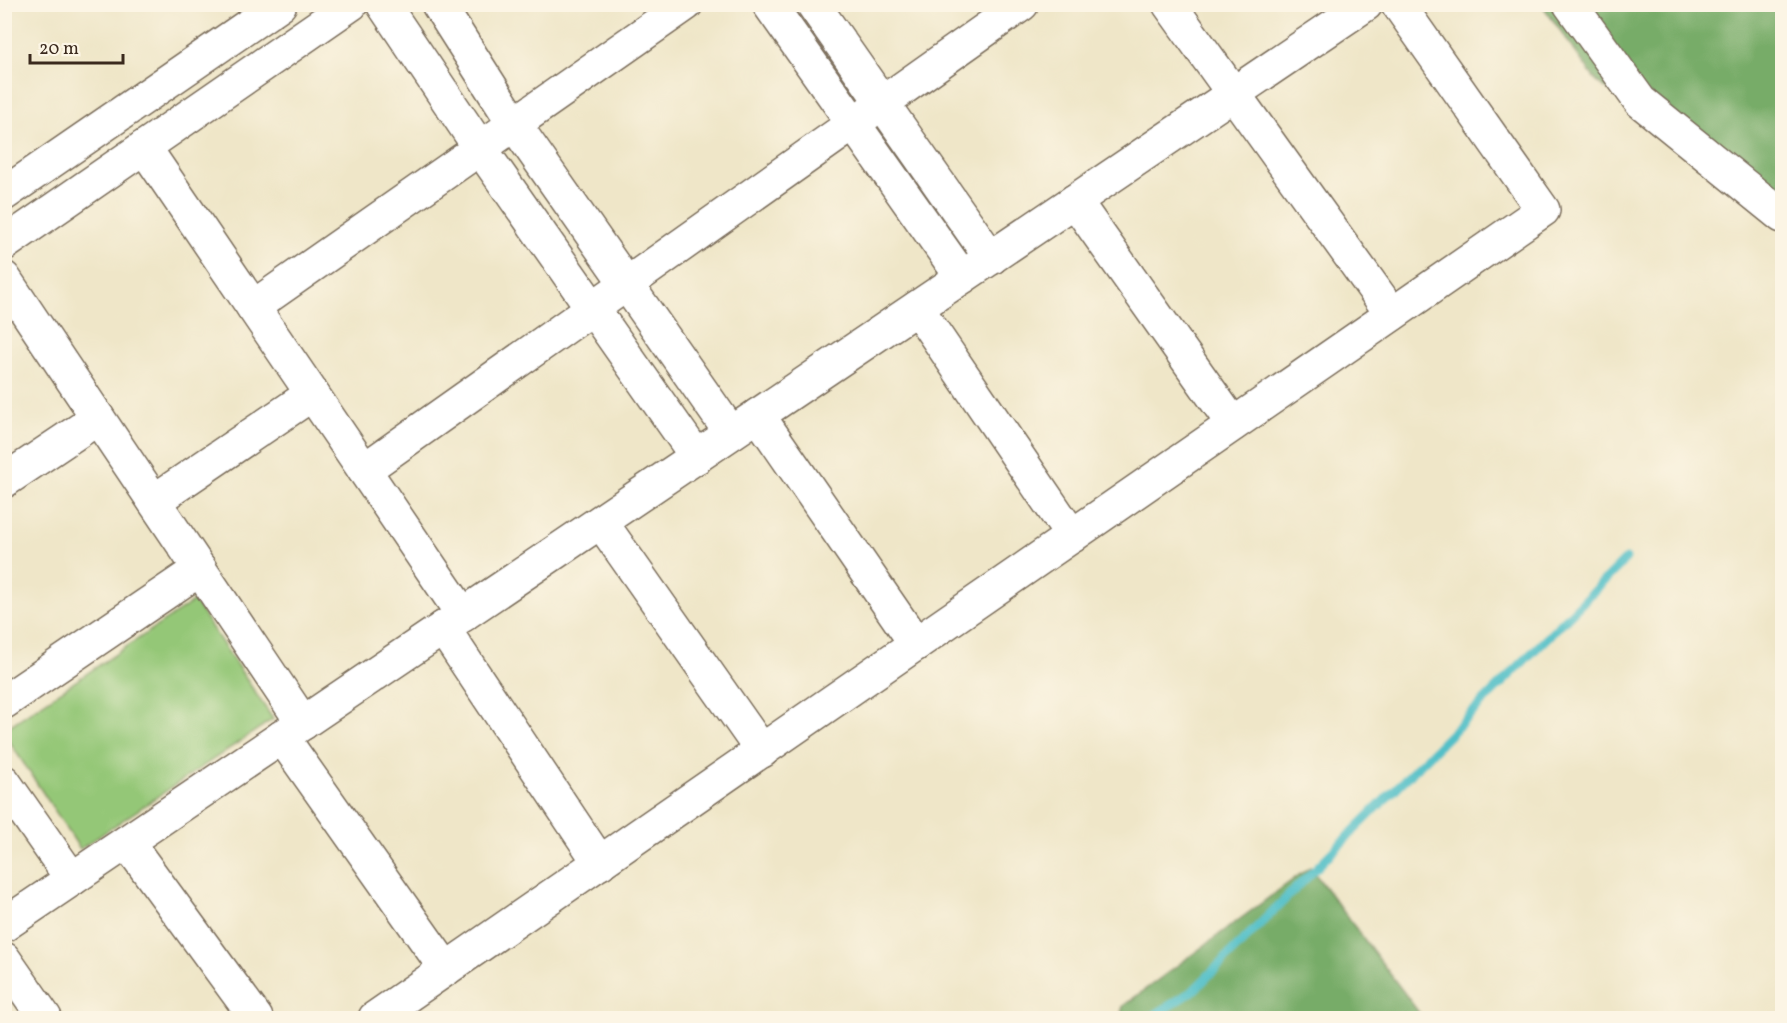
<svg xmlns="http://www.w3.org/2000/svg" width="1787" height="1023" font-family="Vollkorn,serif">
<rect width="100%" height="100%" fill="#fcf5e5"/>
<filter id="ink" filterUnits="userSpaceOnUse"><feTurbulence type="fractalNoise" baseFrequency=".0167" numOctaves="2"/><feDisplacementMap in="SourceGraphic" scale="12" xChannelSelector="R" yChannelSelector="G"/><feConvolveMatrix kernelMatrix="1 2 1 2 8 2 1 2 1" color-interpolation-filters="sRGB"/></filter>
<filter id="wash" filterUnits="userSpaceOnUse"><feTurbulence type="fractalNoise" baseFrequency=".008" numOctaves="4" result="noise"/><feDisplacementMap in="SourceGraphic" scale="24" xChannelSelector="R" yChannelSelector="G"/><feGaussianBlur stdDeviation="1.35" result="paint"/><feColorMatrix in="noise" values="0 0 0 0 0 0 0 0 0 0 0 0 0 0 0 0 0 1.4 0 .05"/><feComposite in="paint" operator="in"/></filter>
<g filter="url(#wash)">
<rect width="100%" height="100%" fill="#efe6c8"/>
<path fill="#94c777" stroke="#68784a" stroke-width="1.5" d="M194 601 273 719 80 849 5 735V729Z"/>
<g fill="#77ac68" stroke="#596b43" stroke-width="1.5">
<path d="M1542 5H1782V229L1688 146 1597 82Z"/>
<path d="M1310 867 1423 1018H1120L1123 1006Z"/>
</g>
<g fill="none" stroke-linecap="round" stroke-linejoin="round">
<path stroke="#52c0c8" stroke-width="9" d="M1150 1018 1194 990 1626 559"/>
</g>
</g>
<g filter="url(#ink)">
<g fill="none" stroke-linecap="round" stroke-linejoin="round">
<defs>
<g id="street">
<path d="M383 4 480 148 697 457"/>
<path d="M438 4 515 125 731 433"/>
<path d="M769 4 962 277"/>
<path d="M813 4 991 258"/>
<path d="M1169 4 1392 314"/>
<path d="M1570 4 1640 101 1782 216"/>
<path d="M144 147 463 615"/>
<path d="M4 194 280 4"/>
<path d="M1075 201 1233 424"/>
<path d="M4 244 351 4"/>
<path d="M4 278 303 723"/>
<path d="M253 307 686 4"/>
<path d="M917 308 1072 536"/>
<path d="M758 415 916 644"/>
<path d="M364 470 1022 4"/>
<path d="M4 481 98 418"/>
<path d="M154 501 312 394"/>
<path d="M601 522 762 751"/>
<path d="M443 628 600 863"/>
<path d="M4 702 200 569"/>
<path d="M282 737 446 969"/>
<path d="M4 782 72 879"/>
<path d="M127 842 256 1018"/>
<path d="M4 925 1366 4"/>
<path d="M4 959 45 1018"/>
<path d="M375 1018 1543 210 1398 4"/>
</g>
</defs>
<use href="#street" stroke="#7a6c5a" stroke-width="36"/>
<use href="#street" stroke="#fff" stroke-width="33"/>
</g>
</g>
<rect width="1787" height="1023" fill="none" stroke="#fcf5e5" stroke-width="24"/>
<path d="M30 54v9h93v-9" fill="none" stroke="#3b2a1e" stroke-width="3"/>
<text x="39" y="54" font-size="18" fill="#3b2a1e" stroke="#fcf5e5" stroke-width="4.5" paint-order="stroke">20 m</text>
</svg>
